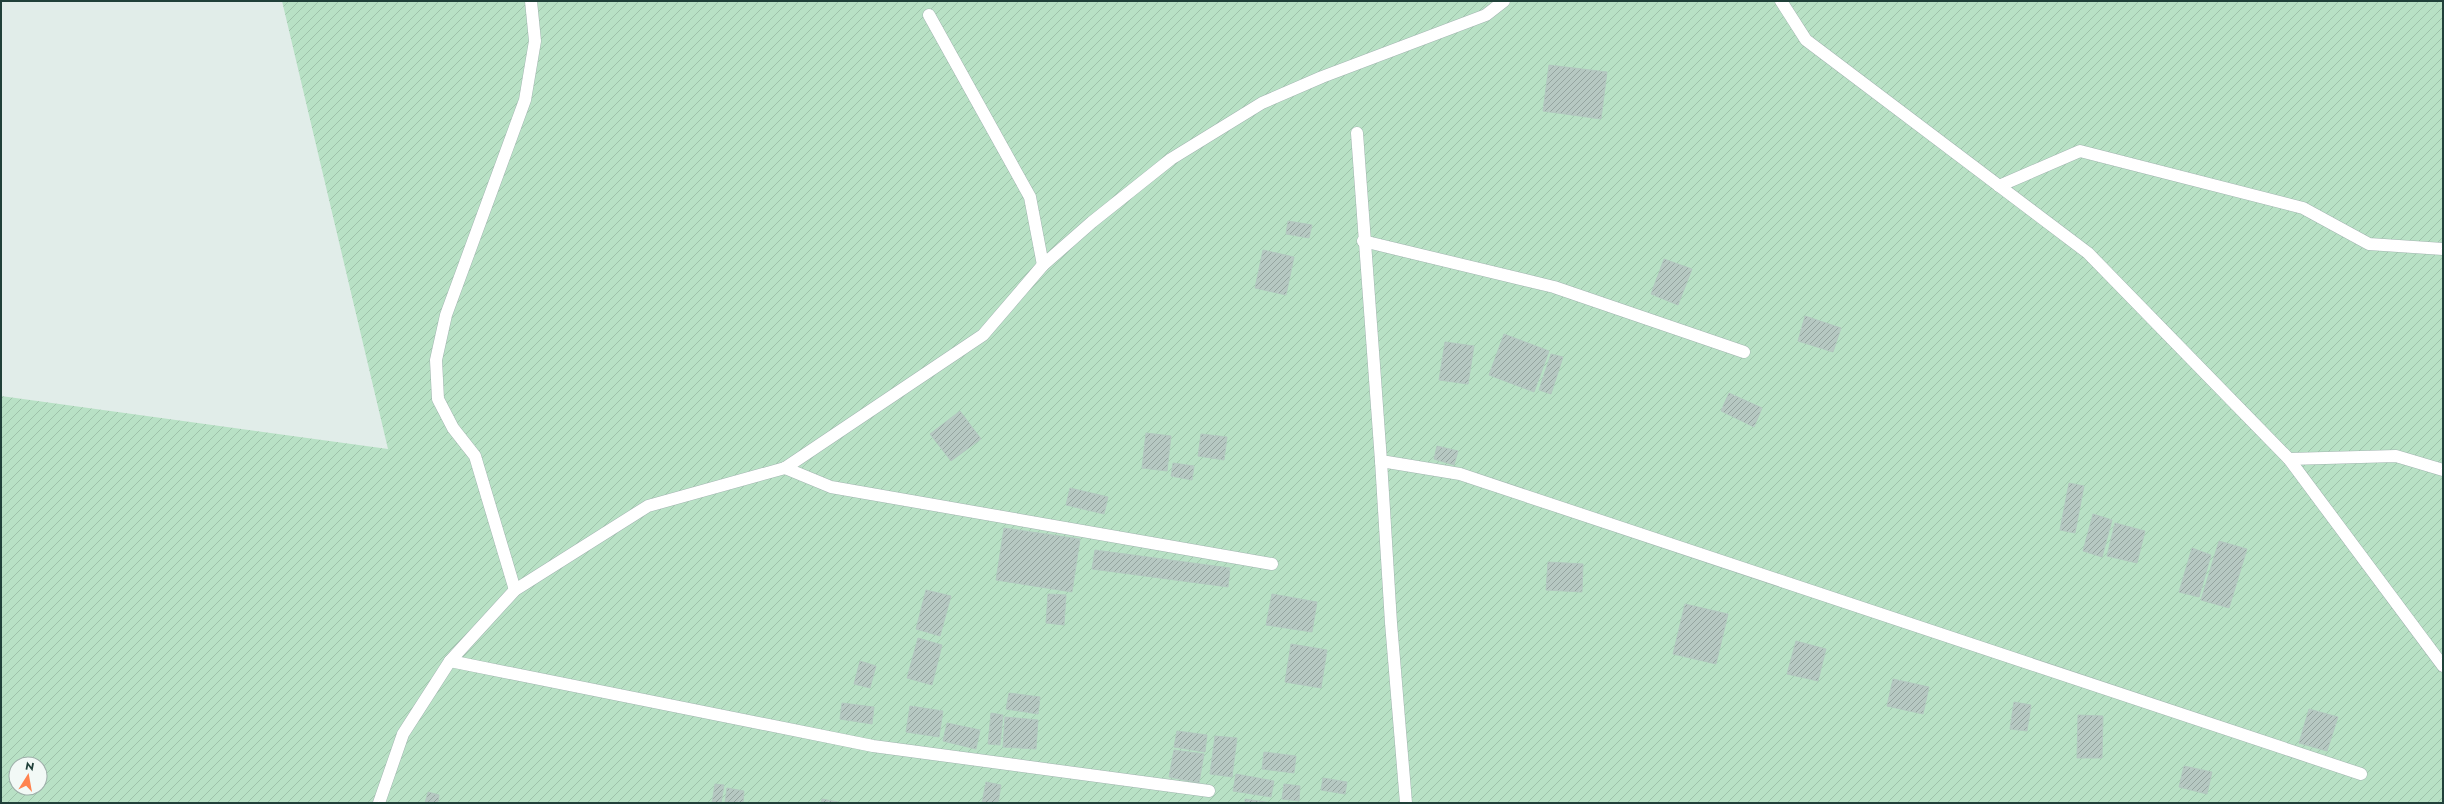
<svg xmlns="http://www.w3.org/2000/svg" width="2444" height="804" font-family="Jost,sans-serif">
<defs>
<pattern id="garden-furrows" width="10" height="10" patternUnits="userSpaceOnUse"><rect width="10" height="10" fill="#b8e1c5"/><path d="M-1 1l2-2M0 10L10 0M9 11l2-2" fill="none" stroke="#9ec2aa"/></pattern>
<pattern id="building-hatch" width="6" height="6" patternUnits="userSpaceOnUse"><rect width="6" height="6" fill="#b6c8c2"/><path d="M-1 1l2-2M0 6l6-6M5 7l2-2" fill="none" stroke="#94a49f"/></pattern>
</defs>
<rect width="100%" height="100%" fill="#e1ede9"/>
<path fill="url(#garden-furrows)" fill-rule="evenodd" d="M282 1H2443V803H1V396L388 449ZM16 764H40V788H16Z"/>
<g fill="url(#building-hatch)" stroke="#b3c8c0">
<path d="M1549 65 1607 72 1601 119 1543 111Z"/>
<path d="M1288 221 1312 225 1309 238 1286 234Z"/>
<path d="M1263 250 1294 257 1286 295 1255 288Z"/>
<path d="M1664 259 1692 269 1678 305 1651 294Z"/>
<path d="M1805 316 1841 328 1833 352 1798 341Z"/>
<path d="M1504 334 1549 351 1534 392 1489 375Z"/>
<path d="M1445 342 1474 346 1468 384 1439 380Z"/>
<path d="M1551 354 1563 357 1551 394 1539 390Z"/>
<path d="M1729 393 1762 408 1754 427 1721 411Z"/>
<path d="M960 411 981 439 951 461 930 434Z"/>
<path d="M1146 433 1171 436 1167 471 1142 468Z"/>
<path d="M1201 434 1227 437 1224 460 1198 456Z"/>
<path d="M1437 446 1458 451 1454 465 1434 459Z"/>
<path d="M1173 463 1194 466 1192 480 1171 476Z"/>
<path d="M2069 483 2084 486 2075 533 2060 530Z"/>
<path d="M1070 488 1108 497 1104 514 1066 505Z"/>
<path d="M2093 514 2112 520 2102 557 2083 551Z"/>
<path d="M2115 523 2145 531 2137 563 2107 556Z"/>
<path d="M1004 528 1080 539 1072 592 996 580Z"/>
<path d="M2219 541 2247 549 2229 608 2201 600Z"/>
<path d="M2192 548 2211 555 2199 597 2179 592Z"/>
<path d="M1095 550 1230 568 1228 587 1092 569Z"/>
<path d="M1548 562 1583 564 1582 592 1546 590Z"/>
<path d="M926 590 951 596 940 636 916 629Z"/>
<path d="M1048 594 1066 595 1064 625 1046 623Z"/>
<path d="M1272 594 1317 602 1312 632 1266 625Z"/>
<path d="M1685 604 1728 614 1716 664 1673 654Z"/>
<path d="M918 638 942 645 932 685 907 678Z"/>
<path d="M1796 641 1826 649 1818 681 1787 674Z"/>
<path d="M1291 644 1327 650 1321 688 1285 682Z"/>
<path d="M860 661 876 666 870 688 854 684Z"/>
<path d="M1893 679 1929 687 1923 714 1887 706Z"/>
<path d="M1009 693 1040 697 1038 714 1006 709Z"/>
<path d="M2014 702 2031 705 2027 731 2010 729Z"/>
<path d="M842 703 874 707 872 724 840 719Z"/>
<path d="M910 706 943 711 939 737 906 732Z"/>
<path d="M2309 709 2338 717 2327 751 2299 743Z"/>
<path d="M991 713 1003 715 1000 745 988 744Z"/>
<path d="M2078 715 2103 716 2102 758H2077Z"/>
<path d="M1005 717 1038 720 1036 749 1003 747Z"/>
<path d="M947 723 980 730 976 749 943 741Z"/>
<path d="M1177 731 1207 735 1205 752 1174 747Z"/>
<path d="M1215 736 1237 738 1232 777 1210 774Z"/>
<path d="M1174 750 1204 754 1199 783 1169 777Z"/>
<path d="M1264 752 1296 756 1294 773 1262 769Z"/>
<path d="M2184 766 2212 772 2207 794 2179 787Z"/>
<path d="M1236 774 1274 781 1271 797 1233 791Z"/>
<path d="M1323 778 1347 782 1345 794 1321 790Z"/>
<path d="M986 782 1001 785 998 803H982Z"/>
<path d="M715 784 724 785 721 803H712Z"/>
<path d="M1284 784 1300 786 1299 801 1282 799Z"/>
<path d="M727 788 744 791 743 803H725Z"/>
<path d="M428 792 439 795 438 803H425Z"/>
<path d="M822 799 838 802V803H821Z"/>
<path d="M1245 799 1272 803H1245Z"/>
</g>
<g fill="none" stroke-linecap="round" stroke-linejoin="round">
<defs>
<g id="service">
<path d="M1781 1 1806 40 2088 253 2289 459 2443 666"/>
<path d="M929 15 1030 197 1043 265"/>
<path d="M1357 133 1381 461 1460 474 2361 774"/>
<path d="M1999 186 2080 151 2303 208 2369 244 2443 249"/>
<path d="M1363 241 1554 287 1744 352"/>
<path d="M2289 459 2396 456 2443 470"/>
<path d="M785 468 983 335 1043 265 1092 222 1171 159 1262 103 1322 77 1486 15 1504 1"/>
<path d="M785 468 831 487 1272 564"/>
<path d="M515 590 475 456 453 428 438 399 436 360 446 315 525 100 535 41 531 1"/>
<path d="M450 661 873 746 1209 791"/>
</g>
<g id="minor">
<path d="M1381 461 1391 623 1406 803"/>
<path d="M379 803 403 734 450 661 515 590 648 506 785 468"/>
</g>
</defs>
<use href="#service" stroke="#a3b6b1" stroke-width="13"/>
<use href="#minor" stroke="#a3b6b1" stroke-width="13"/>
<use href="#service" stroke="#fff" stroke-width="12"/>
<use href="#minor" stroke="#fff" stroke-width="12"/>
</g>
<rect width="2444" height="804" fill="none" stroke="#204039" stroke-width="4"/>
<g transform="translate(28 776) rotate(11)"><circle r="19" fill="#f2f9f6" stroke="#9eafaa"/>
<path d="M0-3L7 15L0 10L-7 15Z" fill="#ff834e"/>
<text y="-6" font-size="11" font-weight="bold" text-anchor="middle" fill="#204039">N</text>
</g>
</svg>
